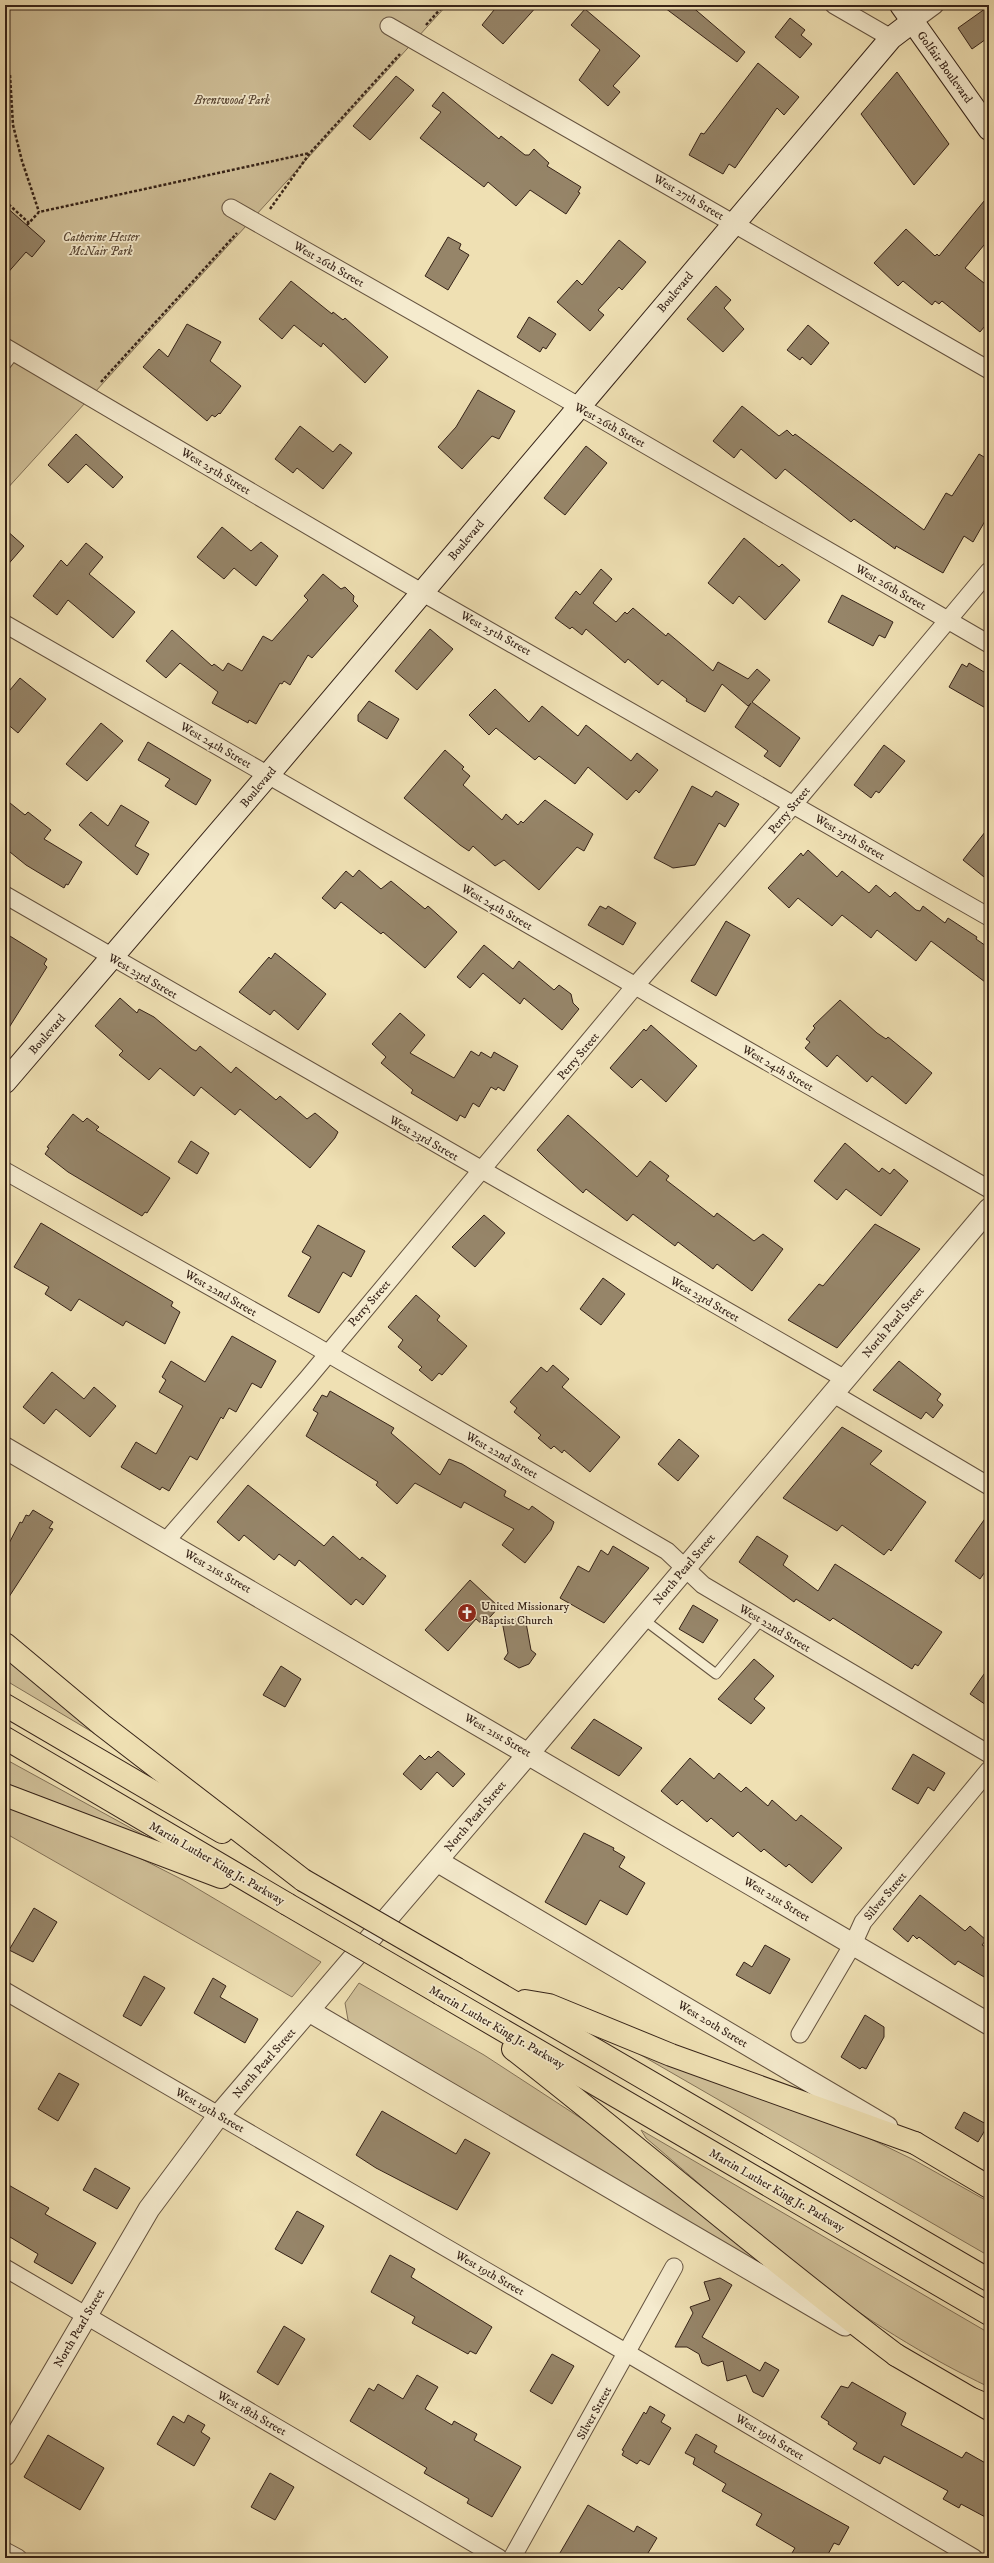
<svg xmlns="http://www.w3.org/2000/svg" width="994" height="2563" font-family="'IM FELL DW Pica',serif">
<rect width="100%" height="100%" fill="#efe0b3"/>
<filter id="stains"><feTurbulence type="fractalNoise" baseFrequency=".005" numOctaves="4"/><feColorMatrix values="0 0 0 0 .2 0 0 0 0 .09 0 0 0 0 .02 0 0 0 .5 -.17"/></filter>
<radialGradient id="worn" r=".72"><stop offset=".6" stop-color="#630" stop-opacity="0"/><stop offset="1" stop-color="#630" stop-opacity=".3"/></radialGradient>
<g fill="#d0c099" stroke="#837258">
<path d="M5 5H447L5 491Z"/>
<path d="M5 1654 109 1742 5 1680Z"/>
<path d="M5 1759 149 1838 5 1783Z"/>
<path d="M5 1806 120 1848 183 1880 321 1962 292 1997 5 1833Z"/>
<path d="M359 1983 484 2055 599 2130 746 2244 774 2274 356 2028 348 2020 345 2003Z"/>
<path d="M634 2051 840 2124 914 2160 989 2202V2256Z"/>
<path d="M641 2130 989 2333V2387C928 2358 859 2316 806 2273 751 2230 699 2183 646 2138Z"/>
</g>
<g fill="#968569" stroke="#362318">
<path d="M498 5H538L503 44 482 25Z"/>
<path d="M661 5H690L745 52 737 62Z"/>
<path d="M989 6V37L972 49 958 28Z"/>
<path d="M585 9 640 56 613 86 620 92 608 106 579 80 600 50 571 25Z"/>
<path d="M790 18 805 30 801 35 812 44 800 58 775 37Z"/>
<path d="M758 63 799 97 784 115 777 108 735 168 729 164 723 174 689 155 701 133 704 134Z"/>
<path d="M897 72 949 144 914 185 861 114Z"/>
<path d="M396 76 414 90 370 140 353 126Z"/>
<path d="M443 92 499 139 501 136 525 155H529L534 149 549 163 547 166 581 187 578 192 580 193 566 214 530 190 516 206 488 182 484 187 420 138 441 112 432 106Z"/>
<path d="M989 195V239L965 268 989 287V321L980 332 942 301 939 304 935 301 932 305 903 281 898 286 874 263 906 229 935 256 937 254 939 256Z"/>
<path d="M5 206 45 241 32 257 26 252 5 276Z"/>
<path d="M448 237 461 244 459 249 469 255 448 290 425 276Z"/>
<path d="M619 240 646 262 622 290 619 287 598 310 604 315 590 331 557 302 577 280 582 285Z"/>
<path d="M291 281 332 314 333 312 343 320 345 318 388 357 365 383 323 343 321 347 294 325 282 339 259 319Z"/>
<path d="M716 286 731 300 724 308 744 329 723 352 687 319Z"/>
<path d="M529 317 556 334 546 349 543 347 540 352 517 337Z"/>
<path d="M187 324 221 342 210 361 241 386 220 414 219 413 215 417 212 415 207 421 143 367 159 349 168 357Z"/>
<path d="M808 325 829 343 811 365 802 357 800 360 787 350Z"/>
<path d="M478 390 515 411 499 439 492 436 462 469 438 447 456 427Z"/>
<path d="M742 406 779 436 787 430 793 436 795 434 924 530 946 493 952 496 979 454 989 460V514L973 542 964 536 943 573 896 546 895 549 854 519 851 522 785 469 776 479 741 449 734 458 713 441Z"/>
<path d="M300 426 333 452 340 444 352 453 323 489 297 468 293 473 275 459Z"/>
<path d="M76 434 123 477 113 488 86 464 68 483 48 465Z"/>
<path d="M586 446 607 463 565 515 544 498Z"/>
<path d="M222 527 251 551 261 542 278 556 256 586 234 568 224 579 197 557Z"/>
<path d="M5 529 24 546 5 568Z"/>
<path d="M744 538 779 567 782 564 800 580 765 620 739 596 733 604 708 583Z"/>
<path d="M86 543 103 557 89 574 135 612 113 638 68 600 57 615 33 596 61 560 67 566Z"/>
<path d="M601 569 612 579 593 603 616 622 625 612 627 614 633 608 666 636 668 633 713 671 718 662 748 679 757 669 770 680 752 702 800 738 780 767 764 756 768 751 735 727 751 703 748 706 722 684 705 712 686 701 687 699 662 680 658 685 628 659 625 663 586 629 582 635 572 627 570 629 555 618 576 591 580 595Z"/>
<path d="M323 574 341 589 345 587 354 596 353 601 358 606 312 658 308 655 290 685 284 681 282 684 280 683 256 724 249 720 248 723 212 703 218 692 180 663 166 678 146 661 172 630 212 666 214 664 223 671 228 663 242 671 263 636 272 641 308 600 304 596Z"/>
<path d="M842 595 893 622 885 638 879 635 873 646 828 622Z"/>
<path d="M430 629 453 649 417 690 395 671Z"/>
<path d="M969 663 989 675V710L949 687 962 664 967 667Z"/>
<path d="M20 678 46 699 18 733 5 722V696Z"/>
<path d="M495 689 529 722 542 706 578 736 586 725 631 761 637 753 658 770 639 793 636 790 627 800 588 767 575 784 539 756 535 760 496 728 489 735 469 715Z"/>
<path d="M369 701 399 719 387 739 358 721V715Z"/>
<path d="M101 723 123 741 87 781 66 764Z"/>
<path d="M148 742 211 780 196 805 165 786 170 779 138 760Z"/>
<path d="M884 745 905 761 879 793 876 791 871 798 854 785Z"/>
<path d="M445 750 464 767 462 769 470 776 463 785 502 820 506 814 518 825 521 821 523 823 545 800 593 834 584 851 577 847 539 890 504 860 495 866 473 846 469 851 460 845 404 798Z"/>
<path d="M692 786 712 797 716 791 739 804 725 827 719 823 695 865 673 868 654 858Z"/>
<path d="M5 799 25 815 28 812 51 830 44 839 82 862 68 885 66 884 64 888 26 865 5 848Z"/>
<path d="M121 805 149 822 135 846 149 854 137 875 79 825 91 812 108 826Z"/>
<path d="M989 827V881L963 860Z"/>
<path d="M808 850 837 877 842 871 869 893 876 885 890 897 895 892 916 910 920 911 923 906 945 923 948 918 977 937 976 939 989 948V985L931 941 916 961 877 930 871 938 842 915 832 926 798 898 789 908 768 888 801 853 803 856Z"/>
<path d="M359 870 381 889 391 881 425 909 428 906 457 932 425 968 383 932 381 934 341 902 335 909 322 898 346 871 353 877Z"/>
<path d="M600 906 606 909 608 906 636 923 623 945 588 925Z"/>
<path d="M726 921 750 935 716 996 691 981Z"/>
<path d="M5 933 47 959 44 964 47 967 5 1034Z"/>
<path d="M484 945 513 969 519 961 554 990 559 985 571 994 573 1003 579 1009 562 1030 524 998 520 1004 483 973 470 988 457 977Z"/>
<path d="M275 953 326 994 298 1030 274 1010 270 1015 239 992 269 957 271 959Z"/>
<path d="M120 998 137 1013 139 1009 154 1017 192 1049 196 1051 200 1046 231 1073 236 1067 276 1100 280 1096 307 1119 315 1113 338 1132 335 1138 310 1168 240 1109 235 1115 201 1087 194 1096 160 1068 149 1080 119 1055 123 1051 95 1026Z"/>
<path d="M840 1000 877 1033 886 1039 888 1037 932 1073 906 1104 872 1076 867 1082 837 1055 827 1067 805 1048 810 1042 806 1039 815 1028 813 1026Z"/>
<path d="M400 1013 425 1035 410 1053 454 1078 471 1051 479 1056 481 1052 491 1058 494 1052 518 1066 504 1091 498 1087 496 1090 491 1087 479 1107 473 1103 465 1118 460 1115 457 1121 411 1093 413 1090 381 1063 386 1057 372 1044Z"/>
<path d="M651 1025 697 1066 666 1102 641 1079 632 1088 610 1068 644 1029 646 1031Z"/>
<path d="M73 1114 83 1122 87 1118 99 1127 96 1130 170 1178 147 1213 145 1212 142 1216 68 1172 45 1154 49 1148 47 1147Z"/>
<path d="M568 1115 637 1177 650 1161 669 1176 666 1180 714 1217 717 1213 754 1241 763 1234 783 1249 752 1291 717 1264 713 1269 678 1242 675 1246 633 1214 627 1221 586 1189 583 1193 547 1160 537 1150Z"/>
<path d="M191 1141 209 1153 197 1174 178 1162Z"/>
<path d="M845 1143 879 1172 882 1168 890 1174 894 1169 908 1181 881 1216 846 1189 837 1200 814 1181Z"/>
<path d="M484 1215 505 1233 475 1267 452 1247Z"/>
<path d="M41 1223 173 1302 171 1306 180 1312 165 1344 126 1321 123 1326 79 1299 71 1311 45 1294 49 1287 14 1267Z"/>
<path d="M875 1224 920 1249 837 1348 788 1320 819 1284 823 1286Z"/>
<path d="M318 1225 365 1251 351 1277 343 1272 319 1313 288 1296 311 1257 302 1252Z"/>
<path d="M603 1278 625 1294 601 1325 580 1309Z"/>
<path d="M416 1295 440 1316 437 1320 467 1346 442 1375 439 1373 432 1381 419 1370 422 1367 398 1347 403 1340 388 1327Z"/>
<path d="M232 1336 276 1361 261 1388 252 1383 236 1412 229 1408 223 1419 221 1417 197 1460 190 1456 169 1491 162 1487 160 1490 121 1467 136 1442 156 1454 183 1406 159 1392 166 1380 162 1377 171 1361 205 1382Z"/>
<path d="M899 1361 941 1394 937 1400 943 1405 933 1418 926 1412 921 1419 873 1390Z"/>
<path d="M553 1365 569 1379 562 1387 620 1437 590 1472 564 1450 562 1453 554 1446 551 1449 538 1438 541 1435 514 1412 517 1408 510 1402 541 1367 547 1372Z"/>
<path d="M52 1372 84 1399 94 1387 116 1406 90 1437 56 1409 44 1424 23 1407Z"/>
<path d="M330 1391 394 1428 391 1433 440 1475 449 1459 462 1464 506 1491 504 1496 529 1510 532 1506 554 1522 551 1530 525 1563 502 1545 514 1529 464 1502 461 1508 415 1483 397 1504 376 1485 378 1482 306 1436 318 1413 313 1410 322 1395 327 1397Z"/>
<path d="M842 1427 882 1451 870 1464 926 1502 891 1551 889 1549 884 1555 842 1525 837 1531 783 1498Z"/>
<path d="M679 1439 699 1456 678 1481 658 1464Z"/>
<path d="M248 1485 324 1546 333 1536 360 1560 362 1557 386 1576 363 1605 356 1599 351 1605 299 1560 295 1566 279 1554 274 1560 244 1535 239 1541 217 1522Z"/>
<path d="M33 1510 53 1522 49 1528 53 1529 5 1603V1551L20 1522 22 1523 26 1515 29 1516Z"/>
<path d="M989 1513V1566L980 1579 955 1561Z"/>
<path d="M757 1536 788 1556 783 1565 818 1591 835 1564 942 1632 918 1666 915 1664 912 1669 833 1618 830 1621 796 1599 794 1602 739 1562Z"/>
<path d="M613 1546 649 1568 604 1623 560 1598 578 1566 589 1572 601 1550 608 1555Z"/>
<path d="M470 1580 499 1607 483 1625 476 1619 448 1651 425 1630Z"/>
<path d="M693 1605 718 1620 703 1643 679 1629Z"/>
<path d="M525 1617 531 1650 536 1654 529 1664 519 1668 504 1659 508 1653 502 1621Z"/>
<path d="M754 1659 774 1676 754 1699 765 1708 751 1724 718 1699Z"/>
<path d="M281 1666 301 1679 285 1707 263 1695Z"/>
<path d="M989 1667V1707L970 1694Z"/>
<path d="M594 1719 642 1748 619 1776 571 1748Z"/>
<path d="M438 1751 465 1774 453 1787 437 1772 421 1790 403 1774 420 1755 425 1760 429 1756 431 1758Z"/>
<path d="M913 1754 945 1773 934 1791 928 1787 918 1804 892 1789Z"/>
<path d="M690 1758 714 1779 719 1773 741 1792 746 1787 768 1806 772 1800 796 1821 801 1815 842 1848 812 1883 789 1864 786 1867 764 1849 761 1852 738 1832 733 1837 711 1818 707 1822 682 1800 677 1805 661 1791Z"/>
<path d="M584 1833 614 1848 613 1850 625 1857 619 1867 645 1883 627 1915 600 1900 586 1925 545 1902Z"/>
<path d="M920 1895 965 1931 970 1926 986 1940 982 1945 989 1949V1980L958 1961 955 1965 919 1937 917 1939 913 1935 908 1942 893 1929Z"/>
<path d="M34 1908 57 1922 33 1962 9 1950Z"/>
<path d="M765 1945 790 1959 770 1994 736 1975 744 1962 752 1967Z"/>
<path d="M144 1976 165 1988 141 2026 123 2016Z"/>
<path d="M213 1978 226 1986 220 1997 258 2019 245 2043 194 2013Z"/>
<path d="M865 2015 884 2027V2037L866 2069 862 2067 860 2069 841 2057Z"/>
<path d="M59 2073 79 2084 58 2121 38 2109Z"/>
<path d="M382 2111 456 2154 465 2139 490 2153 457 2210 376 2168 356 2155Z"/>
<path d="M964 2112 988 2125 978 2142 955 2128Z"/>
<path d="M95 2168 130 2188 117 2209 83 2190Z"/>
<path d="M5 2183 49 2208 45 2214 96 2243 72 2284 34 2262 38 2254 5 2234Z"/>
<path d="M297 2211 324 2226 302 2264 275 2249Z"/>
<path d="M390 2255 415 2269 411 2277 492 2327 476 2354 470 2351 468 2354 412 2323 415 2317 371 2292Z"/>
<path d="M720 2278 732 2285 702 2337 760 2371 765 2362 779 2370 763 2397 753 2392 746 2375 727 2381 723 2361 708 2366 702 2363 699 2354 687 2347H675L693 2313 690 2307 710 2300 704 2282Z"/>
<path d="M284 2326 305 2339 278 2385 257 2372Z"/>
<path d="M552 2354 574 2366 552 2404 530 2391Z"/>
<path d="M417 2375 438 2387 425 2409 452 2425 454 2421 477 2434 474 2440 521 2467 492 2517 467 2503 469 2499 424 2473 427 2468 350 2421 369 2388 374 2391 378 2384 403 2399Z"/>
<path d="M852 2382 906 2413 901 2425 962 2458 966 2452 989 2465V2519L961 2504 959 2508 943 2499 948 2491 884 2456 880 2464 853 2449 857 2443 828 2424 829 2422 821 2417 841 2386 848 2388Z"/>
<path d="M650 2406 665 2415 661 2422 671 2428 649 2465 640 2460 637 2464 622 2455 624 2451 622 2450 644 2412 646 2414Z"/>
<path d="M188 2415 205 2425 201 2432 210 2438 194 2466 157 2444 173 2416 184 2423Z"/>
<path d="M696 2434 717 2446 714 2452 849 2527 839 2545 834 2543 826 2558H789L795 2548 756 2525 762 2514 722 2491 726 2484 693 2464 695 2458 685 2453Z"/>
<path d="M48 2435 104 2468 80 2510 24 2477Z"/>
<path d="M270 2473 294 2487 275 2520 251 2507Z"/>
<path d="M588 2505 634 2532 637 2526 657 2538 645 2558H557Z"/>
</g>
<g fill="none" stroke-linecap="round" stroke-linejoin="round">
<defs>
<g id="service">
<path d="M5 366 15 353"/>
<path d="M643 1619 716 1674 761 1620"/>
</g>
<g id="minor">
<path d="M834 5 891 38"/>
<path d="M912 22 935 5"/>
<path d="M389 26 989 370"/>
<path d="M231 208 596 416 989 644"/>
<path d="M5 347 404 582 989 917"/>
<path d="M5 624 989 1189"/>
<path d="M5 895 845 1379"/>
<path d="M5 1171 310 1343 667 1551 703 1585 989 1754"/>
<path d="M832 1393 989 1486"/>
<path d="M166 1541 307 1379 635 986 794 804 989 571"/>
<path d="M5 1991 627 2353 974 2558"/>
<path d="M800 2034 853 1944 863 1922 989 1770"/>
<path d="M5 2268 499 2558"/>
<path d="M5 2551 18 2558"/>
<path d="M512 2558 674 2267"/>
</g>
<g id="tertiary">
<path d="M5 1448 989 2024"/>
<path d="M437 1861 887 2127"/>
<path d="M309 2011 845 2325"/>
<path d="M5 2455 149 2209 219 2115 529 1753 989 1209"/>
</g>
<g id="secondary">
<path d="M901 5 989 129"/>
<path d="M5 1082 268 775 891 38 912 22"/>
</g>
<g id="primary">
<path d="M915 2143 989 2187"/>
<path d="M896 2355 989 2409"/>
</g>
<g id="motorway">
<path d="M5 1644 102 1725 303 1880"/>
<path d="M5 1705 222 1832"/>
<path d="M5 1738 287 1904"/>
<path d="M5 1795 221 1877"/>
<path d="M457 1969 989 2280"/>
<path d="M441 1994 989 2314"/>
<path d="M525 2001 549 2005 671 2055 915 2143"/>
<path d="M513 2049C642 2150 766 2257 896 2355"/>
<path d="M972 2399 989 2406"/>
</g>
</defs>
<use href="#service" stroke="#64523f" stroke-width="11"/>
<use href="#minor" stroke="#64523f" stroke-width="19"/>
<use href="#tertiary" stroke="#64523f" stroke-width="23"/>
<use href="#secondary" stroke="#362318" stroke-width="24"/>
<use href="#primary" stroke="#362318" stroke-width="24"/>
<use href="#motorway" stroke="#362318" stroke-width="24"/>
<g stroke="#362318" stroke-width="2.5" stroke-dasharray="3 2" stroke-linecap="butt">
<path d="M426 25 444 5"/>
<path d="M10 75 13 125 22 161 39 212"/>
<path d="M5 201 29 223"/>
<path d="M270 209 310 153 400 54"/>
<path d="M27 225 39 212 310 153"/>
<path d="M101 382 237 233"/>
</g>
<use href="#service" stroke="#f5ebce" stroke-width="9"/>
<use href="#minor" stroke="#f5ebce" stroke-width="17"/>
<use href="#tertiary" stroke="#f5ebce" stroke-width="21"/>
<use href="#secondary" stroke="#f5ebce" stroke-width="22"/>
<use href="#primary" stroke="#efe0b3" stroke-width="22"/>
<use href="#motorway" stroke="#efe0b3" stroke-width="22"/>
<defs>
<g id="motorway-bridge">
<path d="M303 1880 457 1969"/>
<path d="M287 1904 441 1994"/>
</g>
</defs>
<use href="#motorway-bridge" stroke="#362318" stroke-width="24" stroke-linecap="butt"/>
<use href="#motorway-bridge" stroke="#efe0b3" stroke-width="22"/>
</g>
<defs>
<symbol id="church-disc" viewBox="-11 -11 22 22"><circle r="9.5" fill="#8f2418" stroke="#f5ebce"/><path d="M-1.2-6h2.4v3.5h3.3v2.4h-3.3V6h-2.4V-.1h-3.3v-2.4h3.3Z" fill="#fff"/></symbol>
</defs>
<g fill-rule="evenodd">
<use href="#church-disc" x="456" y="1602" width="22" height="22"/>
</g>
<g text-anchor="middle" stroke-width="3.5" stroke-linejoin="round" paint-order="stroke">
<g font-size="12" fill="#362318" stroke="#f5ebce">
<text transform="translate(945 67) rotate(54)" y="4">Golfair Boulevard</text>
<text transform="translate(689 197) rotate(30)" y="4">West 27th Street</text>
<text transform="translate(329 264) rotate(30)" y="4">West 26th Street</text>
<text transform="translate(675 292) rotate(-50)" y="4">Boulevard</text>
<text transform="translate(610 425) rotate(29)" y="4">West 26th Street</text>
<text transform="translate(216 471) rotate(31)" y="4">West 25th Street</text>
<text transform="translate(466 540) rotate(-50)" y="4">Boulevard</text>
<text transform="translate(891 587) rotate(30)" y="4">West 26th Street</text>
<text transform="translate(496 633) rotate(29)" y="4">West 25th Street</text>
<text transform="translate(216 745) rotate(30)" y="4">West 24th Street</text>
<text transform="translate(258 787) rotate(-50)" y="4">Boulevard</text>
<text transform="translate(789 810) rotate(-50)" y="4">Perry Street</text>
<text transform="translate(850 837) rotate(30)" y="4">West 25th Street</text>
<text transform="translate(497 907) rotate(30)" y="4">West 24th Street</text>
<text transform="translate(143 976) rotate(30)" y="4">West 23rd Street</text>
<text transform="translate(47 1034) rotate(-49)" y="4">Boulevard</text>
<text transform="translate(578 1056) rotate(-50)" y="4">Perry Street</text>
<text transform="translate(778 1068) rotate(30)" y="4">West 24th Street</text>
<text transform="translate(424 1138) rotate(30)" y="4">West 23rd Street</text>
<text transform="translate(221 1293) rotate(30)" y="4">West 22nd Street</text>
<text transform="translate(705 1299) rotate(30)" y="4">West 23rd Street</text>
<text transform="translate(369 1303) rotate(-49)" y="4">Perry Street</text>
<text transform="translate(893 1322) rotate(-50)" y="4">North Pearl Street</text>
<text transform="translate(502 1455) rotate(30)" y="4">West 22nd Street</text>
<text transform="translate(684 1569) rotate(-50)" y="4">North Pearl Street</text>
<text transform="translate(218 1571) rotate(30)" y="4">West 21st Street</text>
<text transform="translate(775 1628) rotate(31)" y="4">West 22nd Street</text>
<text transform="translate(498 1735) rotate(30)" y="4">West 21st Street</text>
<text transform="translate(475 1816) rotate(-50)" y="4">North Pearl Street</text>
<text transform="translate(217 1863) rotate(30)" y="4">Martin Luther King Jr. Parkway</text>
<text transform="translate(885 1896) rotate(-50)" y="4">Silver Street</text>
<text transform="translate(777 1899) rotate(31)" y="4">West 21st Street</text>
<text transform="translate(713 2024) rotate(31)" y="4">West 20th Street</text>
<text transform="translate(497 2027) rotate(30)" y="4">Martin Luther King Jr. Parkway</text>
<text transform="translate(264 2063) rotate(-49)" y="4">North Pearl Street</text>
<text transform="translate(210 2110) rotate(30)" y="4">West 19th Street</text>
<text transform="translate(777 2190) rotate(30)" y="4">Martin Luther King Jr. Parkway</text>
<text transform="translate(490 2273) rotate(30)" y="4">West 19th Street</text>
<text transform="translate(79 2328) rotate(-60)" y="4">North Pearl Street</text>
<text transform="translate(252 2413) rotate(30)" y="4">West 18th Street</text>
<text transform="translate(594 2413) rotate(-61)" y="4">Silver Street</text>
<text transform="translate(770 2437) rotate(31)" y="4">West 19th Street</text>
</g>
<g font-size="12" font-style="italic" fill="#5c4a38" stroke="#f5ebce">
<text x="232" y="104">Brentwood Park</text>
<text x="101" y="241">Catherine Hester<tspan x="101" dy="14">McNair Park</tspan></text>
</g>
<g font-size="12" fill="#362318" stroke="#f5ebce" text-anchor="start">
<text x="481" y="1610">United Missionary<tspan x="481" dy="14">Baptist Church</tspan></text>
</g>
</g>
<rect width="994" height="2563" fill="none" stroke="#efe0b3" stroke-width="20"/>
<rect x="6" y="6" width="982" height="2551" fill="none" stroke="#362318" stroke-width="2"/>
<rect x="10" y="10" width="974" height="2543" fill="none" stroke="#362318"/>
<rect width="100%" height="100%" filter="url(#stains)"/>
<rect width="100%" height="100%" fill="url(#worn)"/>
</svg>
